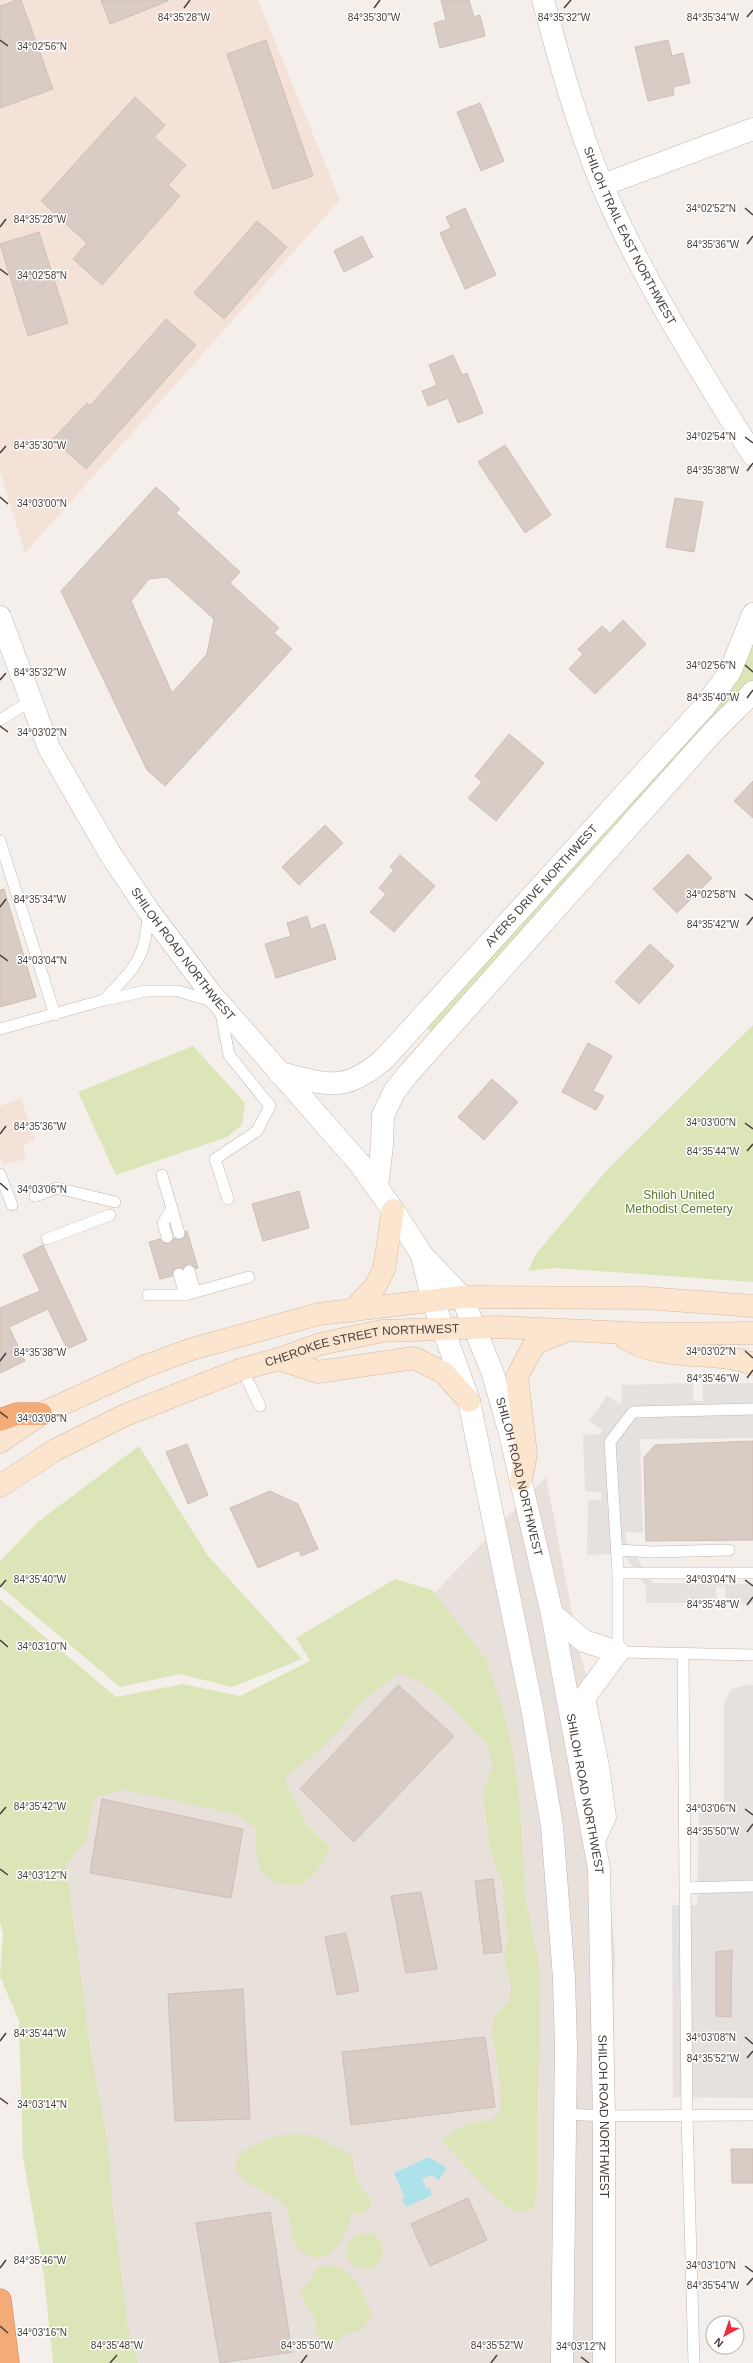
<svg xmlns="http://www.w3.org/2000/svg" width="753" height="2363" font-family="Helvetica,sans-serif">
<rect width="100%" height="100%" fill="#f4efeb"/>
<path fill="#e8e0da" d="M546 1477 580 1654 590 1689 615 1952 605 2363H103L57 1941 68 1775 254 1780Z"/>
<g fill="#f4e2d9">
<path d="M0 0H258L340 200 25 553 0 471Z"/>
<path d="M21 1098 35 1140 23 1146 26 1159 3 1165 0 1155V1106Z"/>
</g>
<g fill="#dce5b8">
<path d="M753 645V683L434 1032H430L427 1027 736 680 748 658Z"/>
<path d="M753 1025V1282L555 1268 528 1271 536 1254 607 1170Z"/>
<path d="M193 1046 245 1103 242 1125 227 1137 116 1175 78 1092Z"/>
<path d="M139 1446 208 1556 302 1659 232 1687 180 1674 120 1687 0 1586V1561L39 1521Z"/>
<path d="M395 1579 432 1590 486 1660 502 1706 514 1758 520 1805 525 1895 539 1964 540 2035 537 2115V2187L534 2209 514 2212 491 2193 441 2140 468 2123 490 2121 500 2111 501 2088 492 2032 494 2015 509 2002 511 1986 504 1959 508 1939 502 1879 495 1866 489 1843 483 1794 493 1766 489 1747 448 1703 421 1682 398 1673 360 1703 343 1726 317 1752 284 1778 307 1825 331 1848 316 1872 301 1885 278 1884 261 1872 256 1851V1828L238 1815 169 1799 123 1790 94 1797 87 1838 66 1865 92 2061 107 2138 113 2210 128 2328 138 2363H53L44 2276 23 2157 19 2021 0 1976 3 1934 0 1922V1599L116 1697 183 1684 240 1696 310 1661 296 1638Z"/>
<path d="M284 2134 311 2135 352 2155C355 2161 352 2167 355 2174 356 2178 359 2184 361 2188 363 2193 379 2199 366 2210 362 2214 356 2214 351 2212 348 2234 330 2271 302 2252 284 2239 299 2217 280 2201 267 2191 218 2176 242 2152L268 2139Z"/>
<circle cx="365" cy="2251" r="18"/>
<path d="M331 2265 345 2270 354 2278 372 2313 361 2331 347 2333 336 2342 324 2341 317 2334 315 2318 300 2295C301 2289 303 2288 307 2284 317 2272 313 2266 331 2265Z"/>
</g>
<g fill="#e4e1df">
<path d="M693 1383V1401H703V1384L753 1383V1438L640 1439 643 1533 625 1532 626 1541 653 1583 753 1584V1603L726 1604 725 1586 716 1587 717 1603H646V1587L624 1554 587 1555 588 1500H601L602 1493 585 1491 583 1435 600 1434 602 1430 589 1421 607 1396 621 1405 622 1385Z"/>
<path d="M748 1685H753V2098L673 2097 672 1905H697L699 1813 724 1811V1704L731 1689Z"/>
</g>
<path fill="#ade2eb" d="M429 2157 447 2168 439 2180 431 2175 422 2179 426 2188H429L432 2195 406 2207 402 2199 405 2198 394 2173Z"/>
<g fill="#d8ccc5" stroke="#d0bfb5" fill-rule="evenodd">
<path d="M17 0H21L53 89 0 108V6Z"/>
<path d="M101 0H168V1L110 24Z"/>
<path d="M441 0H469L474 17 480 15 485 36 440 48 434 23 446 20Z"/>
<path d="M266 40 313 176 273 189 227 54Z"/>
<path d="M668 40 672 56 683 53 690 83 673 87 674 95 648 101 635 47Z"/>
<path d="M135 97 165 125 154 137 186 165 168 185 180 196 102 285 73 259 87 243 41 201Z"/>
<path d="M480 103 504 161 481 171 457 112Z"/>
<path d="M465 208 496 275 465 289 440 233 451 228 446 217Z"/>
<path d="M257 221 287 247 224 319 194 293Z"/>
<path d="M39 232 68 323 28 336 0 244Z"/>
<path d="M362 236 373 257 344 272 334 251Z"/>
<path d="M166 319 196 345 86 469 53 439 87 403 90 406Z"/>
<path d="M453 355 462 375 467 373 483 413 458 423 448 398 428 406 422 391 437 385 429 365Z"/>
<path d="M505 445 551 515 525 533 478 462Z"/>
<path d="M156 487 180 509 176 513 240 572 230 583 279 628 274 633 292 649 165 786 147 770 61 591ZM167 577 214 619 207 654 172 693 131 601 149 579Z"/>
<path d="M675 498 703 502 694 552 666 547Z"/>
<path d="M623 620 646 644 595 694 569 669 583 654 578 649 602 626 610 633Z"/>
<path d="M509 734 544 763 496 821 468 798 482 782 475 776Z"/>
<path d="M753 781V818L734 801Z"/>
<path d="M325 825 343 843 299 885 282 867Z"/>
<path d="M688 854 712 878 677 913 653 889Z"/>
<path d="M400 855 435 886 394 932 370 912 386 894 379 888 394 870 390 867Z"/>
<path d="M4 889 36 997 0 1007V890Z"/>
<path d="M307 916 311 929 325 924 336 959 276 978 265 944 291 936 287 923Z"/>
<path d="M650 944 674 966 639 1004 615 982Z"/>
<path d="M588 1043 612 1056 593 1091 604 1096 596 1110 562 1092Z"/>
<path d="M492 1079 518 1102 484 1140 458 1117Z"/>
<path d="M299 1191 309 1228 263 1241 252 1204Z"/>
<path d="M186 1231H187L198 1268 196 1269 191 1264H187L183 1268 174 1269 172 1276 160 1279 149 1242 160 1239 162 1242 169 1244 174 1238 178 1240 184 1238Z"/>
<path d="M43 1245 87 1340 67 1349 48 1309 9 1327 25 1361 0 1373V1308L40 1291 23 1255Z"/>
<path d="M753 1441V1540L646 1541 644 1457 655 1445Z"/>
<path d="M187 1444 208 1495 188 1504 166 1452Z"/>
<path d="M270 1491 298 1504 318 1549 301 1556 299 1550 258 1568 230 1508Z"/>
<path d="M398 1685 454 1736 354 1842 300 1789Z"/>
<path d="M102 1799 243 1829 231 1898 90 1873Z"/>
<path d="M493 1879 502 1952 484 1954 475 1881Z"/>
<path d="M421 1892 437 1969 406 1973 391 1896Z"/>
<path d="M346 1933 359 1991 337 1995 325 1937Z"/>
<path d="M732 1950 731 2017 716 2016V1952Z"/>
<path d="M243 1989 250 2119 175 2121 168 1994Z"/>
<path d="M485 2037 495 2107 351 2125 342 2052Z"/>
<path d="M731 2149H753V2183H732Z"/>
<path d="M468 2198 487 2240 430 2266 411 2224Z"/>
<path d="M270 2212 292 2352 220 2363 196 2223Z"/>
</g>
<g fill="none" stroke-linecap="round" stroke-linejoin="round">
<defs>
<g id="service">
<path d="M0 720 31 701"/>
<path d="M0 841 55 1015"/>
<path d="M104 1000C134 968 146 960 148 913"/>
<path d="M0 1029 104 1000 146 991H178L219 1003 229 1055 270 1106 257 1131 215 1159 228 1199"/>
<path d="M0 1174 12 1205"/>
<path d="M162 1175 179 1233"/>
<path d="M35 1196 57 1188 115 1202"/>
<path d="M167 1237 163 1223 172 1208"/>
<path d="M47 1239 110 1215"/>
<path d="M189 1271 195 1292"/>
<path d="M179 1274 185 1295"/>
<path d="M148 1295H185L249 1277"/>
<path d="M242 1369 260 1406"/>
<path d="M753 1409 633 1412 610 1442 618 1573V1652L753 1655"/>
<path d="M617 1550 653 1552 729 1550"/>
<path d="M618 1573H753"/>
<path d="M683 1654 687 2116 694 2363"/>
<path d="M686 1888 753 1886"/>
<path d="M566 2114 604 2116 753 2115"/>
</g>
<g id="minor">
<path id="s1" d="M543 0C560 62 577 125 602 185 643 280 698 367 753 455"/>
<path d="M603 185 753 129"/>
<path id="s2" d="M279 1073C327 1084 344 1094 384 1059L704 707 730 672 753 614"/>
<path d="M377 1187 382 1146 383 1115 394 1092 408 1074 713 732 753 692"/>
</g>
<g id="tertiary">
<path id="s3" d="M0 617 49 748 109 852 148 910 212 995 360 1164 393 1210 422 1255 462 1297 493 1374 509 1430 552 1614 599 1869 604 2116V2363"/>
<path d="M422 1256 433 1301 469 1401 532 1708 552 1826 564 1978 566 2047 562 2363"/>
<path d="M552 1614 584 1641 618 1652 584 1698 598 1766 605 1817 594 1840"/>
</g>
<g id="secondary">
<path d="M352 1311 375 1287 384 1269 393 1210"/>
<path d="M625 1338C666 1363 712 1349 753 1364"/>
<path d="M279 1359 318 1372 414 1358 444 1373 469 1401"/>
<path d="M0 1442 41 1414 143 1367 192 1349 319 1314 462 1297 646 1298 753 1306"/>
<path d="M521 1480 526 1454 517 1377 532 1348 540 1341 564 1332"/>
<path id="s4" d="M0 1486 55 1450 123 1416 242 1369 279 1359 320 1344 382 1331 498 1327 652 1334 753 1333"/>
</g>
<g id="motorway">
<path d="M0 1420 17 1414H41"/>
<path d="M0 2300 8 2363"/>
</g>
</defs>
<use href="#service" stroke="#c2b8b1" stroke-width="12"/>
<use href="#minor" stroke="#c2b8b1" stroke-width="23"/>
<use href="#tertiary" stroke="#c2b8b1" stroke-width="23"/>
<use href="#secondary" stroke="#d3b9a1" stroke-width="23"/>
<use href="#motorway" stroke="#d27d48" stroke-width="23"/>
<use href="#service" stroke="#fff" stroke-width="11"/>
<use href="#minor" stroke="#fff" stroke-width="22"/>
<use href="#tertiary" stroke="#fff" stroke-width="22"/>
<use href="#secondary" stroke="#fbe5cf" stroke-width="22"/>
<use href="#motorway" stroke="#f3ab78" stroke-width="22"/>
</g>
<path fill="none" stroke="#483f3a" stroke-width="1.5" d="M184 8 190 0M374 8 380 0M564 8 571 0M747 17 753 10M0 40 8 46M745 208 753 215M0 227 6 219M747 244 753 236M0 269 8 275M745 437 753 443M0 453 6 446M747 471 753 463M0 497 8 504M745 665 753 672M0 680 6 673M747 698 753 690M0 726 8 732M745 894 753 900M0 907 6 899M747 925 753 917M0 955 8 961M745 1123 753 1129M0 1134 6 1126M747 1151 753 1144M0 1183 8 1190M745 1351 753 1358M0 1361 6 1353M747 1378 753 1370M0 1412 8 1418M745 1580 753 1586M0 1587 6 1580M747 1605 753 1597M0 1640 8 1647M745 1809 753 1815M0 1814 6 1807M747 1832 753 1824M0 1869 8 1875M745 2037 753 2044M0 2041 6 2033M747 2058 753 2051M0 2098 8 2104M745 2266 753 2272M0 2268 6 2260M747 2285 753 2278M0 2326 8 2333M581 2357 589 2363M110 2363 117 2355M301 2363 307 2355M491 2363 497 2355"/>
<g text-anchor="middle" stroke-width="3" stroke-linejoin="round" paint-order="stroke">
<g font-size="12" fill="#483f3a" stroke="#fff">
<text dy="4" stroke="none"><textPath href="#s1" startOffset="252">SHILOH TRAIL EAST NORTHWEST</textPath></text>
<text dy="4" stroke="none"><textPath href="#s2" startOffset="347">AYERS DRIVE NORTHWEST</textPath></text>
<text dy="4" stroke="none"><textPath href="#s3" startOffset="386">SHILOH ROAD NORTHWEST</textPath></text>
<text dy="4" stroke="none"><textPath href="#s4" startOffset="393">CHEROKEE STREET NORTHWEST</textPath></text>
<text dy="4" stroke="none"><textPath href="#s3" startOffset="1018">SHILOH ROAD NORTHWEST</textPath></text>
<text dy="4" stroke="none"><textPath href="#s3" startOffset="1342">SHILOH ROAD NORTHWEST</textPath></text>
<text dy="4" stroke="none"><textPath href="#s3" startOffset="1666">SHILOH ROAD NORTHWEST</textPath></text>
</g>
<g font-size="12" fill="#5c7630" stroke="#fff">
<text x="679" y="1199">Shiloh United<tspan x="679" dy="14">Methodist Cemetery</tspan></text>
</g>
</g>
<g font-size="10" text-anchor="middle" fill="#483f3a" stroke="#fff" stroke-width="3" stroke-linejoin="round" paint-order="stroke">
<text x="713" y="21">84°35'34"W</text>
<text x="184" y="21">84°35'28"W</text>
<text x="374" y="21">84°35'30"W</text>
<text x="564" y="21">84°35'32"W</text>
<text x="42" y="50">34°02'56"N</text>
<text x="711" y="212">34°02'52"N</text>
<text x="40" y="223">84°35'28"W</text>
<text x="713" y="248">84°35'36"W</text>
<text x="42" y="279">34°02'58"N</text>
<text x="711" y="440">34°02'54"N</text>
<text x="40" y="449">84°35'30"W</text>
<text x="713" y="474">84°35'38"W</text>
<text x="42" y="507">34°03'00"N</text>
<text x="711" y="669">34°02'56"N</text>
<text x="40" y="676">84°35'32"W</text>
<text x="713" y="701">84°35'40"W</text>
<text x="42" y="736">34°03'02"N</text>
<text x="711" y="898">34°02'58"N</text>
<text x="40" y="903">84°35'34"W</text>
<text x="713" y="928">84°35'42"W</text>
<text x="42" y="964">34°03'04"N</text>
<text x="711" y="1126">34°03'00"N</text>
<text x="40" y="1130">84°35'36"W</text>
<text x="713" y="1155">84°35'44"W</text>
<text x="42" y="1193">34°03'06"N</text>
<text x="711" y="1355">34°03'02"N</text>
<text x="40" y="1356">84°35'38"W</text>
<text x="713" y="1382">84°35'46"W</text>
<text x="42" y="1422">34°03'08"N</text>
<text x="40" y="1583">84°35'40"W</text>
<text x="711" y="1583">34°03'04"N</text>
<text x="713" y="1608">84°35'48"W</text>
<text x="42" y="1650">34°03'10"N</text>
<text x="40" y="1810">84°35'42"W</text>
<text x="711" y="1812">34°03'06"N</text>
<text x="713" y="1835">84°35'50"W</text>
<text x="42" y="1879">34°03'12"N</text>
<text x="40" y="2037">84°35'44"W</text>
<text x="711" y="2041">34°03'08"N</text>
<text x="713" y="2062">84°35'52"W</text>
<text x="42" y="2108">34°03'14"N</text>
<text x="40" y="2264">84°35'46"W</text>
<text x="711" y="2269">34°03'10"N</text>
<text x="713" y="2289">84°35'54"W</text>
<text x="42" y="2336">34°03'16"N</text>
<text x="117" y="2349">84°35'48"W</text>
<text x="307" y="2349">84°35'50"W</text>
<text x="497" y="2349">84°35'52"W</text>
<text x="581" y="2350">34°03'12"N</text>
</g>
<g transform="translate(725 2335) rotate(220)"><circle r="19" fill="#ffffff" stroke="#b6b2b0"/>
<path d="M0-3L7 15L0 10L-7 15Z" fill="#e92e40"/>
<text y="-6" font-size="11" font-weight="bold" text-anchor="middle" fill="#483f3a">N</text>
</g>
</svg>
